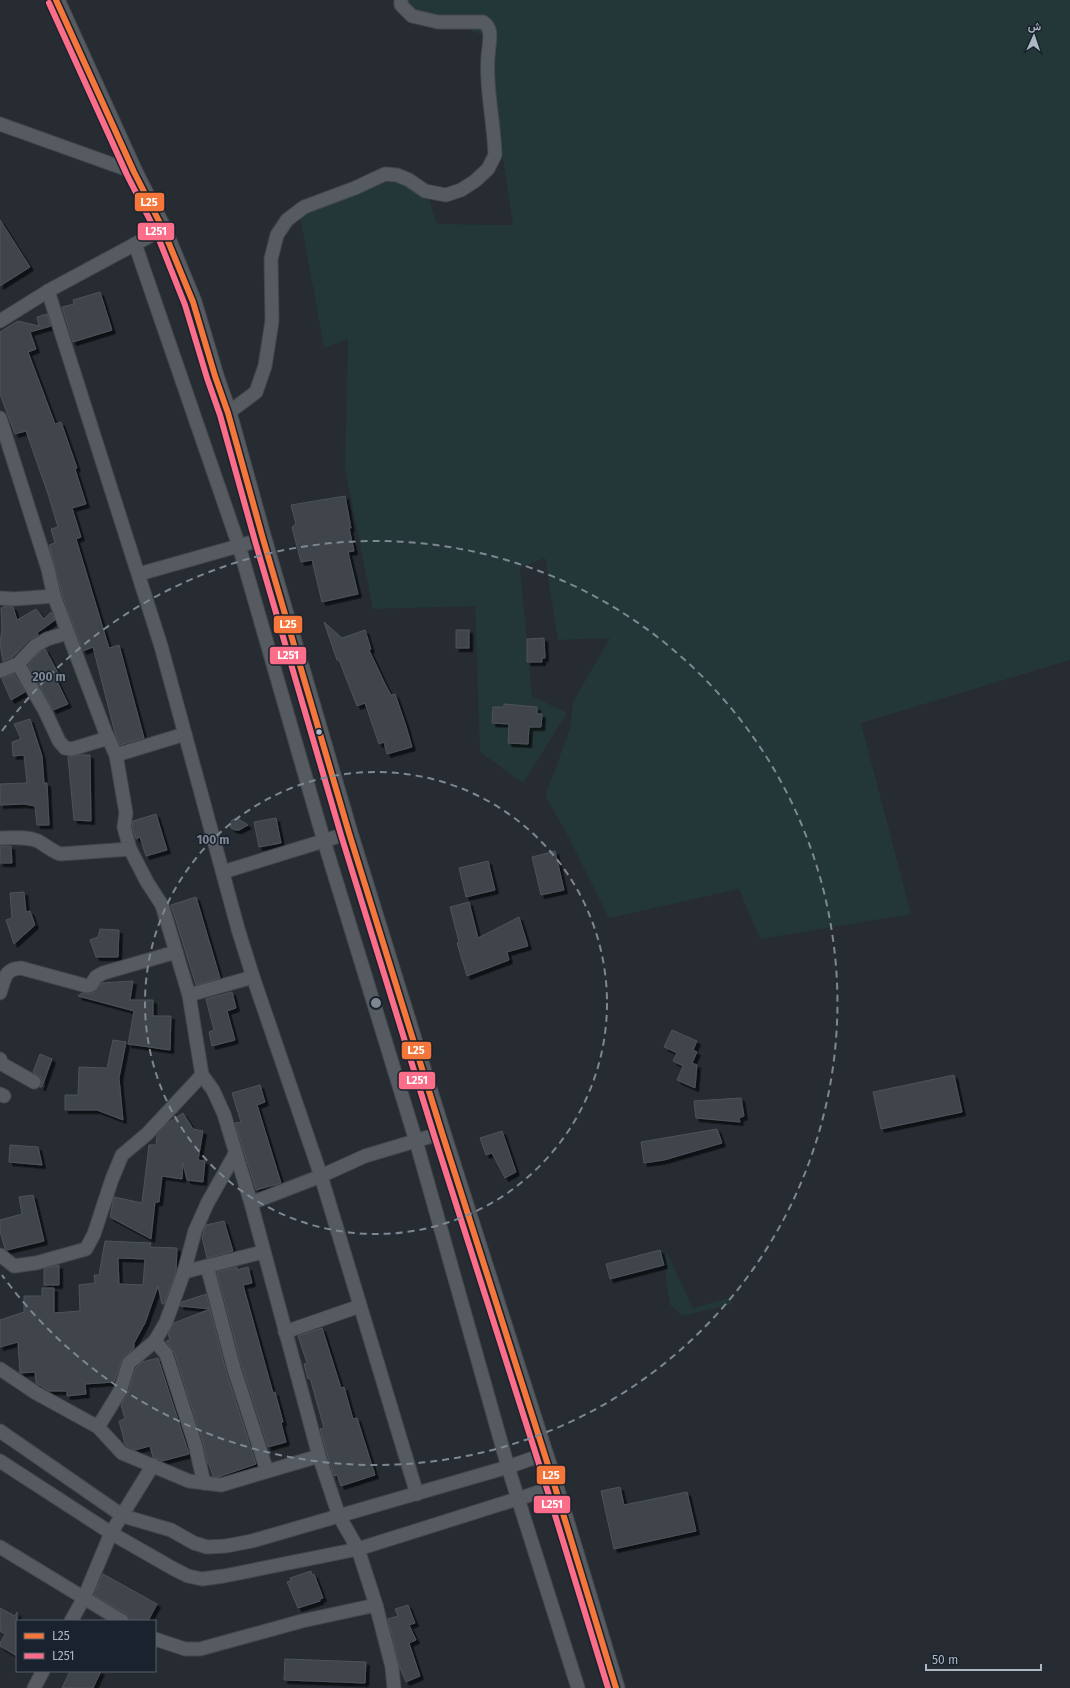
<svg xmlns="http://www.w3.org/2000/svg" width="1070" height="1688" font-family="'Fira Sans',Vazirmatn,sans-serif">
<defs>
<filter id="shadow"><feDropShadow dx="3.5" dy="3.5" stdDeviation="0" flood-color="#0009"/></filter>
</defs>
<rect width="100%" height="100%" fill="#262c32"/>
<g fill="#233638">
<path d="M407 0H1070V660L861 723 911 914 760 939 739 889 609 918 567 834 545 796 570 729 573 702 610 638 558 640 545 558 520 568 532 696 567 713 523 783 480 752 475 606 373 609 345 469 348 339 324 348 300 216 388 177 429 199 437 224 513 225 484 35 406 9Z"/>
<path d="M666 1251 693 1308 729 1298 732 1304 682 1316 670 1305 666 1279Z"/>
</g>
<g fill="#40454b" stroke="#4d535a" fill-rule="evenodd" filter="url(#shadow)">
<path d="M0 220 30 267 0 286Z"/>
<path d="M100 292 112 330 73 342 62 307 74 304 73 300Z"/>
<path d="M47 314 51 326 30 332 36 349 28 352 55 424 61 422 77 468 75 469 86 504 72 508 81 537 76 539 109 648 119 645 144 738 120 745 115 733 93 647 83 651 62 594 49 545 55 543 51 529 58 527 48 494 26 431 15 434 0 394V332L18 321 39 326 37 317Z"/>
<path d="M345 496 351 528H349L354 551 348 552 358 594 322 602 312 560 301 562 292 527 296 524 291 505Z"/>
<path d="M6 606 13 607 17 620 36 609 44 619 51 612 55 620 37 633 38 635 29 640 13 657 3 661 0 644 2 628 1 608Z"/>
<path d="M324 622 342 638 365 630 371 649 369 650 385 684 391 695 395 694 406 726 412 747 387 754 384 742 379 744 365 703 357 706 339 660H337Z"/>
<rect x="456" y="630" width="13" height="18"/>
<path d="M544 638 545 658H542V662H527V639Z"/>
<path d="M45 649 58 673 54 675 68 704 53 710 28 665 40 652Z"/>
<path d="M14 674 25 692 11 700 2 679Z"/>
<path d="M504 704 537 707V714H542L541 727H529L528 744 508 743 509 724 492 723 493 707H504Z"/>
<path d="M30 719 42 756 44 783H47L49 825H37L35 806 24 804 0 805V784L27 783 24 755 13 756 12 742 21 739 14 724Z"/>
<path d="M80 755H90L91 821 74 820 68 757Z"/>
<path d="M156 814 167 850 146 856 140 837 136 839 132 826 133 821Z"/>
<path d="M237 818 248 825 239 830H235L231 828 230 824 232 820Z"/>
<path d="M276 818 281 843 259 847 254 822Z"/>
<path d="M0 846H11L12 863H0Z"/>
<path d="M555 851 564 890 541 895 532 857Z"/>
<path d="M488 861 495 890 466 897 459 868Z"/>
<path d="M24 892 26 912 30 911 35 925 14 944 6 920 12 918 10 893Z"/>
<path d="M196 897 220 978 196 985 171 905Z"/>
<path d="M469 902 478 938 519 917 528 946 507 952 509 960 467 976 457 943 459 942 450 907Z"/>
<path d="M100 929 119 930 118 957H96L90 940 98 937Z"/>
<path d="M133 981 130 1000H153V1016H171L170 1050 128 1044 134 1011 78 996 82 993H93L102 983Z"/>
<path d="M232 992 236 1008 227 1011 235 1040 212 1046 209 1032 214 1030 206 999Z"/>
<path d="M672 1030 697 1041 693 1050 697 1052 692 1063 697 1065 695 1088 677 1080 683 1066 673 1061 677 1053 664 1047Z"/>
<path d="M113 1040 126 1042 119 1078 123 1120 97 1110H65V1095H78L79 1067 107 1068Z"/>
<path d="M40 1054 52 1059 42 1087H40L42 1082 41 1078 33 1072Z"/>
<path d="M954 1075 962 1112 881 1129 873 1092Z"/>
<path d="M260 1085 265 1102 257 1105 281 1183 256 1190 235 1123 241 1122 232 1093Z"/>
<path d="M741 1098 744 1116 739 1118 740 1122 696 1118 694 1101Z"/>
<path d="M183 1113 193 1129 203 1131 198 1160 205 1161 203 1182 187 1180 183 1163 182 1179 162 1176 159 1202H155L151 1239 110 1217 113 1201 114 1197 142 1203 149 1145H156L157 1135 168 1123Z"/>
<path d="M717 1129 722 1143 664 1160 644 1163 641 1142Z"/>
<path d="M502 1131 516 1172 505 1178 492 1153 486 1155 480 1138Z"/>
<path d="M10 1145 38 1147 42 1165 9 1162Z"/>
<path d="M33 1195 44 1241 7 1250 5 1249 0 1231V1220L22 1214 19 1197Z"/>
<path d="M224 1221 233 1251 207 1258 202 1237 206 1225Z"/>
<path d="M105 1241 151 1243 150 1247 177 1248 176 1272 164 1304H162L158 1286 145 1323 134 1343V1348L122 1360 114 1382 85 1384 86 1394 67 1396V1391H49L36 1383 35 1372 20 1373 18 1342 0 1347V1320L24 1312V1296H42V1288H54V1313L80 1311 79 1285 95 1283 94 1275H99ZM118 1258 145 1259 143 1285 119 1284Z"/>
<path d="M660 1250 664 1265 610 1279 606 1264Z"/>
<path d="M59 1265V1285H44V1269Z"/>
<path d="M237 1267V1270L248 1267 252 1283 243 1285 273 1393 275 1392 283 1422 281 1423 286 1442 268 1447 242 1367 217 1272Z"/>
<path d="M206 1294 226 1371 256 1464 218 1477 213 1476 209 1464H208L203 1442 174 1352 166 1341 170 1340 168 1334 174 1323 210 1309 180 1306 182 1302Z"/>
<path d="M322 1328 341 1388 344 1387 353 1419 357 1418 375 1475 341 1486 337 1475 334 1476 327 1454 320 1429 324 1428 310 1378 308 1379 304 1364 307 1363 298 1336Z"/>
<path d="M158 1358 189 1454 162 1461 153 1457 150 1446 135 1450 127 1446 125 1444 119 1421 125 1419 121 1405 128 1393 136 1368 142 1362Z"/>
<path d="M620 1487 624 1505 687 1492 696 1531 614 1549 601 1491Z"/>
<path d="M311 1571 312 1575 314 1574 323 1598 320 1599V1601L298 1608 287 1582 291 1581 290 1578Z"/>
<path d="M103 1574 157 1604 148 1621H130L126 1614 94 1595Z"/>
<path d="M408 1605 415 1623 409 1625 416 1640 409 1643 420 1676 406 1682 400 1668 388 1619 398 1616 395 1609Z"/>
<path d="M0 1608 15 1616 17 1612V1656L0 1646V1643L5 1634 0 1631Z"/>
<path d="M285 1659 366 1662 365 1683 284 1680Z"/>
<path d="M70 1671H101L93 1688H62Z"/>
</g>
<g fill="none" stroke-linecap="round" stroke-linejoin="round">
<defs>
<g id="minor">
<path d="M0 124 134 172"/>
<path d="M135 244 239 546 324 841 416 1141 508 1467 578 1688"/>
<path d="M48 291 161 646 238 929 253 977 321 1176 417 1494"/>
<path d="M0 321 48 291 163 229"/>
<path d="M228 413 256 392 265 366 272 321 271 259 277 235 287 220 304 207 355 188 385 174 397 175 409 180 425 191 446 195 461 190 475 181 488 169 495 155C494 119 484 82 489 47 490 37 492 28 483 22H438L412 16 401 5V0"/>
<path d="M0 418 48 569 54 596 105 731 116 755"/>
<path d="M139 574 263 539"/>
<path d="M0 598 14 599 54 596"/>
<path d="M18 664 45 711 59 741 65 748 72 749 108 738"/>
<path d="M0 671 18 664 35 646 47 639 67 633"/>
<path d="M185 734 116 755 126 813 124 827 130 849 147 882 162 905 189 995"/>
<path d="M0 838C13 838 26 836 38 841 45 845 52 851 60 854L130 849"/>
<path d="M223 872 349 833"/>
<path d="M0 993C5 979 4 969 21 968L87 986 91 985 96 977 103 973 176 952"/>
<path d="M0 1059 2 1064 34 1082"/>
<path d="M202 1075 213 1090 224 1114 251 1203 319 1456 339 1516 358 1549 376 1605"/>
<path d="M0 1094 4 1096"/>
<path d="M251 1203 321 1176 365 1156 442 1133"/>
<path d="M0 1255 14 1266 36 1263 86 1249 94 1234 112 1179 122 1155 147 1134 202 1075 189 995 253 977"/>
<path d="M207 1266 234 1369 267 1471"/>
<path d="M184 1272 263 1252"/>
<path d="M285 1332 360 1306"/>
<path d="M155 1341 166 1354 195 1444 204 1483"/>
<path d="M0 1369 36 1393 98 1427 122 1453 189 1481 221 1485 319 1456"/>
<path d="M98 1427 120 1391 129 1363 155 1341 166 1322 184 1272 195 1231 207 1204 235 1154"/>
<path d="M0 1431 123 1516 171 1530 194 1543 207 1547 226 1546 252 1541 508 1467 545 1454"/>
<path d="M0 1461 111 1533 174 1569 188 1576 202 1579 224 1576 358 1549 555 1487"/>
<path d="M0 1547 122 1621"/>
<path d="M71 1621 84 1598 111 1533 153 1465"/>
<path d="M155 1639 185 1649H200L302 1621 376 1605 392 1667 394 1688"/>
<path d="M34 1688 43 1671"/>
</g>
<path id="tertiary" d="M56 0 134 172 163 229 193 302 215 376 228 413 263 539 349 833 442 1133 555 1487 616 1688"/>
</defs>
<use href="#minor" stroke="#44484d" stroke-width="15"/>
<use href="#tertiary" stroke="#44484d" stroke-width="19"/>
<use href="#minor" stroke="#565a61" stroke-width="13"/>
<use href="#tertiary" stroke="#565a61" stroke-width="17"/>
<defs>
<path id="bus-1" d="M56 0 134 172 163 229 193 302 215 376 228 413 263 539 349 833 442 1133 555 1487 616 1688"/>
<path id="bus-2" d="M49 3 127 175 156 232 185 305 207 378 220 415 255 541 341 835 434 1135 547 1489 608 1688"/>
</defs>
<use href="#bus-1" stroke="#19222d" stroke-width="9"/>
<use href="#bus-2" stroke="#19222d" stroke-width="9"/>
<use href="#bus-1" stroke="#f5763a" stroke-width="6"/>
<use href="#bus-2" stroke="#fb6d88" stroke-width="6"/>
</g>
<g fill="none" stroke="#7e8792" stroke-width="2" stroke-dasharray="7 5">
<circle cx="376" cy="1003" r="231"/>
<path d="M2 731A462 462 0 1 1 2 1275"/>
</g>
<circle fill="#aeb8c5" stroke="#19222d" stroke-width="1.5" cx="319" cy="732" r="3.5"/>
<circle cx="376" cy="1003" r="6" fill="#7e8792" stroke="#19222d" stroke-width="2"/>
<g font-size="12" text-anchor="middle" font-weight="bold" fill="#7e8792" stroke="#19222d" stroke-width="3" stroke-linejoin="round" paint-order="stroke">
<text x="49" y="681">200 m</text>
<text x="213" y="844">100 m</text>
</g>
<g stroke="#19222d" stroke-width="1.5">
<rect x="134" y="192" width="31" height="20" rx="4" fill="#f5763a"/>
<rect x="137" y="222" width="38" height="19" rx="4" fill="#fb6d88"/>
<rect x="273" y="615" width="30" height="19" rx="4" fill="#f5763a"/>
<rect x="269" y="646" width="38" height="19" rx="4" fill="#fb6d88"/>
<rect x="401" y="1041" width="31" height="19" rx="4" fill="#f5763a"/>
<rect x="398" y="1071" width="38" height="19" rx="4" fill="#fb6d88"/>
<rect x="536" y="1465" width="30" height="20" rx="4" fill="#f5763a"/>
<rect x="533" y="1495" width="38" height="19" rx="4" fill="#fb6d88"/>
</g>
<g font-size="11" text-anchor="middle" font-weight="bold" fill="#fff">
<text x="149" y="206">L25</text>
<text x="156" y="235">L251</text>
<text x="288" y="628">L25</text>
<text x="288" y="659">L251</text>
<text x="416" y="1054">L25</text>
<text x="417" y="1084">L251</text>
<text x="551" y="1479">L25</text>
<text x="552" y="1508">L251</text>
</g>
<rect x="16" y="1620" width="140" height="52" fill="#19222d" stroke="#555e6a"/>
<rect x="24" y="1633" width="20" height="6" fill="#f5763a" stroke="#555e6a"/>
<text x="52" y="1640" font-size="12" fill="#aeb8c5">L25</text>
<rect x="24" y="1653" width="20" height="6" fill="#fb6d88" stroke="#555e6a"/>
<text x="52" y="1660" font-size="12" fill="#aeb8c5">L251</text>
<g transform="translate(1034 36) rotate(3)" stroke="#19222d" stroke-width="3" paint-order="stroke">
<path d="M0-3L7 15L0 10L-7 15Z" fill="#aeb8c5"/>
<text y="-6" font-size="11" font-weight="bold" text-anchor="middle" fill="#aeb8c5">ش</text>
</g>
<path d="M926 1664v6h115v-6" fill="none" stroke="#aeb8c5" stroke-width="2"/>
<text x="932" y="1664" font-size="12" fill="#aeb8c5" stroke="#19222d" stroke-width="3" paint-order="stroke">50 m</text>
</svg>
